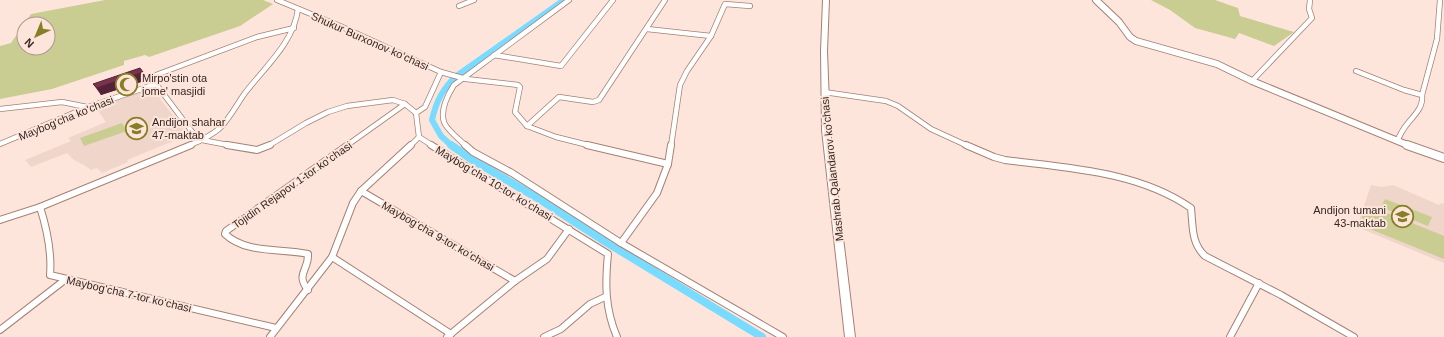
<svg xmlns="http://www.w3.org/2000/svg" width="1444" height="337" font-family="Arial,sans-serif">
<rect width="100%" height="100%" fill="#fde5dc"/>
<g fill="#f0d5ca">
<path d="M151 87 188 135 127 160 128 162 102 173 97 168 91 170 84 165 74 160 67 153 31 167 25 160 71 141 68 138 106 122 95 106Z"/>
<path d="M1371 185 1381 187 1393 185 1439 205 1441 203 1444 204V263L1357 227Z"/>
</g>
<g fill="#cacd92" fill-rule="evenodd">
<path d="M105 0H263L273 4 240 26 149 57 145 55 124 61V65L52 89 0 99V46L11 43 31 14ZM24 24H48V48H24Z"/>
<path d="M1151 0H1215L1238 8 1240 16 1294 32 1274 46 1239 33 1235 39 1195 28 1170 10Z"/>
<path d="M122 123 127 131 84 146 80 138Z"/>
<path d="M1385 199 1432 217 1428 226 1381 207Z"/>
<path d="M1370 210H1380L1444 236V259L1370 229 1364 222 1362 217 1364 213Z"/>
</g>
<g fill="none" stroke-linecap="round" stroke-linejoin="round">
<path stroke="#79dbff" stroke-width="6" d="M452 146 441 136 432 120C436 102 442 90 455 77L564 0"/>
<path stroke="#79dbff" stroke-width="8" d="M451 145 471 159 539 199 601 239 762 337"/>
<defs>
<g id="minor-far1">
<path d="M277 0 340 26 441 72 425 107 416 113"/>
<path d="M459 6 474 0"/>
<path d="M647 29 711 36"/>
<path d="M494 55 561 66 613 0"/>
<path d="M1356 71 1404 90 1422 95C1424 110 1410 118 1403 130 1401 133 1399 137 1397 141"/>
<path d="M441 72 466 79 518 85 520 87 515 112 527 126 559 97 593 102 599 100 665 0"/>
<path d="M1252 81 1312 18 1309 9 1310 0"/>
<path d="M156 84V75L257 37 294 28"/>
<path d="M824 92 886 101 898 106 931 129 968 146"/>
<path d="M1422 95 1437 39 1440 0"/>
<path d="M0 109 62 102 87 107"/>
<path d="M527 126 556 137 592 146"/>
<path d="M419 137 433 146"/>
<path d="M202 140 233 146"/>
<path d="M0 144 88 107 156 84 199 141"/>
<path d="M188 146C200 141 211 136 220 128 230 118 237 104 245 93 265 67 294 42 298 9"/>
<path d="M268 146 306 123 328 112 347 106 393 100 405 104 416 113 419 137"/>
<path d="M346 146 405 104"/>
<path d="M410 146 419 137"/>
<path d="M466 146C460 140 446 129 444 122 440 110 448 94 454 85L569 0"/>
<path d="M671 146 680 85 687 71 711 36 725 4 750 6"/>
</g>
<g id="minor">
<path d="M227 145 257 150 270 145"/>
<path d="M431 145 608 254C605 284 605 309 617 337"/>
<path d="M465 145 473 152 512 173 621 243 783 337"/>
<path d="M587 145 668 164"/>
<path d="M966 145 994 157 1005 160C1067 168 1138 171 1191 208 1193 226 1191 243 1205 256L1281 295 1354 337"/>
<path d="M361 191 515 281"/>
<path d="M40 207C47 229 52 251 50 275L276 328"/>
<path d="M0 220 40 207 191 145"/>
<path d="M621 243 657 193 668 164 671 145"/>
<path d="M332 257 451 334"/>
<path d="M308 290C295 273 309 271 308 254 281 248 246 254 225 234L226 231 348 145"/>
<path d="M0 330 66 279"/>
<path d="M270 337 332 257 353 203 361 191 411 145"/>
<path d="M447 337 515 281 547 259 569 229"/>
<path d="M544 337 561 329 590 304 605 297"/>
<path d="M1230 337 1259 283"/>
</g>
<path id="tertiary-far1" d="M1096 0 1119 22 1130 37 1136 41 1217 64 1252 81 1410 146"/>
<path id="tertiary" d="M1407 145 1444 158"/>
<path id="secondary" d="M823 0H829L827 51 830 130 855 337H845L822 130 821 51Z"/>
</defs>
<use href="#minor-far1" stroke="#a58174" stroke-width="6"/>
<use href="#minor" stroke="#a58174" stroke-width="8"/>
<use href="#tertiary-far1" stroke="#a58174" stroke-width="8"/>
<use href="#tertiary" stroke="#a58174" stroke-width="10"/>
<use href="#secondary" stroke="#a58174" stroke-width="2"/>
<use href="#minor-far1" stroke="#fff" stroke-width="4.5"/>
<use href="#minor" stroke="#fff" stroke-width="6"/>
<use href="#tertiary-far1" stroke="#fff" stroke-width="6"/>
<use href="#tertiary" stroke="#fff" stroke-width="8"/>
<use href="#secondary" fill="#fff" fill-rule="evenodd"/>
</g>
<path fill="#692b44" d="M147 80 101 95 93 84Z"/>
<path fill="#552337" d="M143 72 147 80 101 95 97 88Z"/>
<path fill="#7a324f" stroke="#552337" d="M140 68 143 72 97 88 93 84Z"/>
<defs>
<symbol id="mosque-ring" viewBox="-11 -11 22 22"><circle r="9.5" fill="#fde5dc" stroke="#877f26" stroke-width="1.5"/><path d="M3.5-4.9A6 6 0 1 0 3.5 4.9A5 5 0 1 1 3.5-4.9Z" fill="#877f26"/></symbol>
<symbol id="school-ring" viewBox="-11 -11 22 22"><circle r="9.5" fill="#fde5dc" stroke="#877f26" stroke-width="1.5"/><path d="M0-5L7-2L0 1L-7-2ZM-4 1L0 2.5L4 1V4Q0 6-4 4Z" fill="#877f26"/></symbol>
</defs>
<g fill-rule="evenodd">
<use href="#mosque-ring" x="114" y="72" width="25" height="25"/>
<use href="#school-ring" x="124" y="116" width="25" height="25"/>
<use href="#school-ring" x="1390" y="204" width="25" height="25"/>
</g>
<g text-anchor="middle" stroke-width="4" stroke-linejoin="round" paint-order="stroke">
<g font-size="11" fill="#352721" stroke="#fde5dc">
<text transform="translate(370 41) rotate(24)" y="4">Shukur Burxonov koʻchasi</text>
<text transform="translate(66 118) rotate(-22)" y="4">Maybog'cha ko'chasi</text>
<text transform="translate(832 169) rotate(-96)" y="4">Mashrab Qalandarov ko'chasi</text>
<text transform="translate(494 183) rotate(31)" y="4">Maybogʻcha 10-tor koʻchasi</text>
<text transform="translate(292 185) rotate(-35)" y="4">Tojidin Rejapov 1-tor ko‘chasi</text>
<text transform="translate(438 236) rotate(30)" y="4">Maybogʻcha 9-tor koʻchasi</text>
<text transform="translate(129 294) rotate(13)" y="4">Maybogʻcha 7-tor koʻchasi</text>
</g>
<g font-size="11" fill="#352721" stroke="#fde5dc" text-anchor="start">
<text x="142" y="82">Mirpo'stin ota<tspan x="142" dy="13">jome' masjidi</tspan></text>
<text x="152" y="126">Andijon shahar<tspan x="152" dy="13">47-maktab</tspan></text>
<text x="1386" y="214" text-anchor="end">Andijon tumani<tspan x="1386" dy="13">43-maktab</tspan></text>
</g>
</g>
<g transform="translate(36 36) rotate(224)"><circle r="19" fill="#fde5dc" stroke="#ad9991"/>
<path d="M0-3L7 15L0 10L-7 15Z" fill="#877f26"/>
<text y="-6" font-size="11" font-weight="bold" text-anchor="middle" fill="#352721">N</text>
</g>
</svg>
